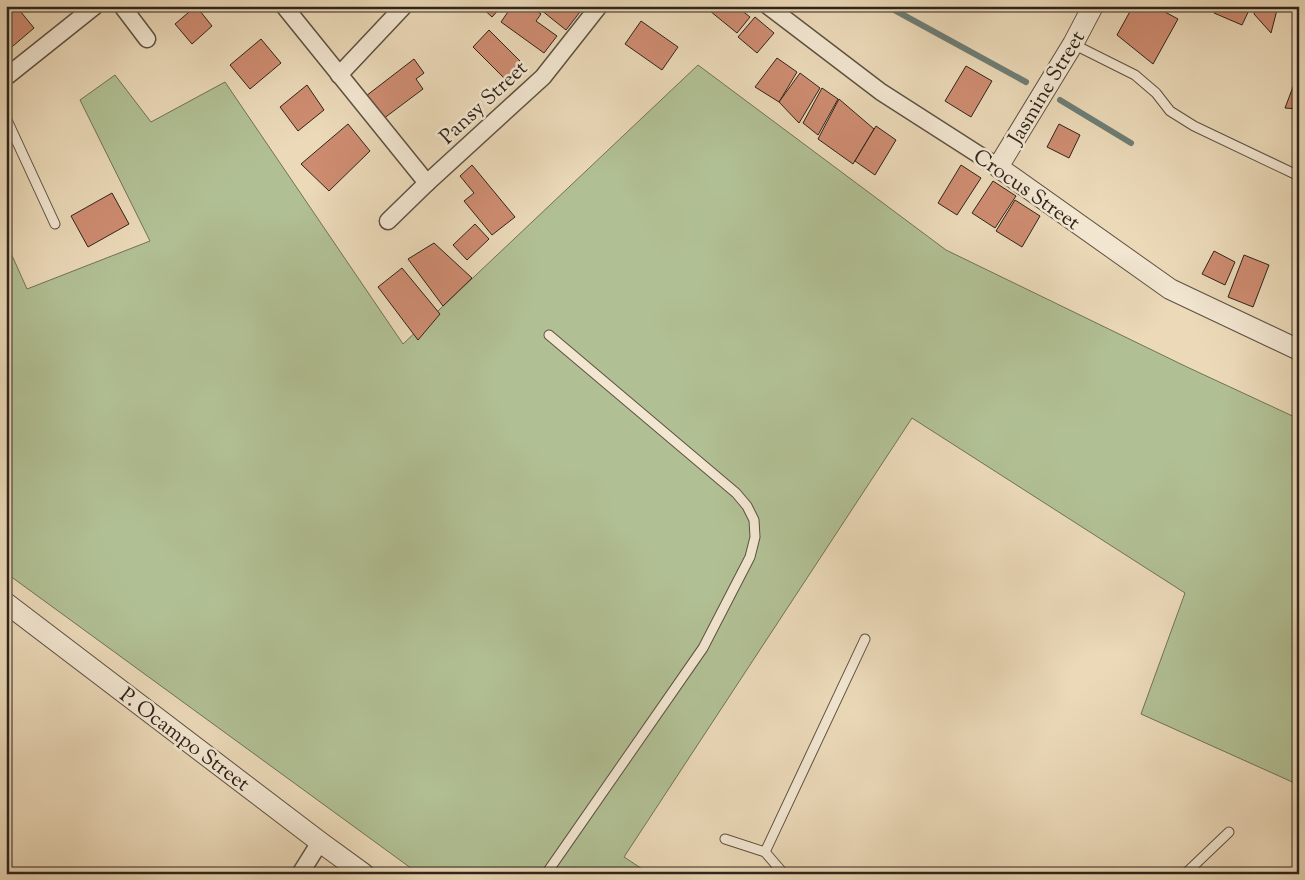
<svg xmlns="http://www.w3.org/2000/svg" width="1305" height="880" font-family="'Sorts Mill Goudy',serif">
<rect width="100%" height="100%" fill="#ebd9b8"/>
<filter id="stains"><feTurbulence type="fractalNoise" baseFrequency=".004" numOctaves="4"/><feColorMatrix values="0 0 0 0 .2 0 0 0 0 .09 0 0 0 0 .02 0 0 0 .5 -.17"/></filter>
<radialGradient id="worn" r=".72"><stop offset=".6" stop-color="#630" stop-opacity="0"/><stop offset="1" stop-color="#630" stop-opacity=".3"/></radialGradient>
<path fill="#b1c094" stroke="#707258" d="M698 65 946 250 1187 367 1299 419V785L1141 714 1185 593 912 418 624 857 650 874H419L6 573V242L27 289 150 241 80 100 115 75 151 122 225 82 403 344Z"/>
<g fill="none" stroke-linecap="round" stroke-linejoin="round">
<g stroke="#6e7e76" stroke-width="6">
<path d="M887 6 1026 82"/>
<path d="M1060 100 1131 143"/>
</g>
</g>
<g fill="#ce8c71" stroke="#2f241b">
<path d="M6 6H16L34 28 6 52Z"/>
<path d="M196 6 212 26 192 44 175 24Z"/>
<path d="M480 6H502L492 17Z"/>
<path d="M512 6H530L541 14 536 21 557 36 544 53 501 22Z"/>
<path d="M536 6H580L583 8 566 30Z"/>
<path d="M714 6H736L750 17 737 33 710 11Z"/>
<path d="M1133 6H1154L1178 19 1153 64 1117 35Z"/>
<path d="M1217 6H1251L1242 25 1214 13Z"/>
<path d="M1256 6H1278L1271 33 1254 14Z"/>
<path d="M755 17 774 33 757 53 738 37Z"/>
<path d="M641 21 678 47 662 70 625 44Z"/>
<path d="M489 30 522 63 506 80 473 47Z"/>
<path d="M261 39 281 63 250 89 230 65Z"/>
<path d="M777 58 797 72 779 102 755 87Z"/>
<path d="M414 59 424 73 416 79 423 89 383 119 366 96Z"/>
<path d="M966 66 992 81 971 117 945 101Z"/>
<path d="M1299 71V109L1285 108Z"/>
<path d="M800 73 820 88 799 123 779 102Z"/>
<path d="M307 85 324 110 298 131 280 107Z"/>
<path d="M822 88 838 99 818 135 803 123Z"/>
<path d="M839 99 874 129 853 164 818 139Z"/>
<path d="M348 124 370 151 329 191 301 164Z"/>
<path d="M1059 124 1080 135 1069 158 1047 147Z"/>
<path d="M876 126 896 140 875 175 855 161Z"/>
<path d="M472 165 515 217 492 235 464 201 474 193 460 176Z"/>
<path d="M961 165 981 178 957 215 938 203Z"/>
<path d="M993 181 1016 196 995 228 972 213Z"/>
<path d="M112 193 129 224 88 247 71 216Z"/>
<path d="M1015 200 1040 216 1022 247 996 231Z"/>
<path d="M475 224 489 239 467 260 453 245Z"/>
<path d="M434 243 472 278 443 306 408 259Z"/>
<path d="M1214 251 1235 262 1225 285 1202 274Z"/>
<path d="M1244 255 1269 265 1253 307 1228 297Z"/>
<path d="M402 268 440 314 418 340 378 287Z"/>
</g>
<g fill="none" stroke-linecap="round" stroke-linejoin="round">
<defs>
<g id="service">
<path d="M1073 44 1135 75 1156 93 1170 111 1194 126 1299 176"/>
<path d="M6 118 55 224"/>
<path d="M725 839 765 852 784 874"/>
<path d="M765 852 865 639"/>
<path d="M546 874 703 648 750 557 755 537 754 520 747 506 736 493 549 335"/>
<path d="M1185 874 1229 832"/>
</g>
<g id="minor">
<path d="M122 6 147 39"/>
<path d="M284 6 427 183"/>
<path d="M768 6 881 92 998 167"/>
<path d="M339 75 404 6"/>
<path d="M6 77 95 6"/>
<path d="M388 221 427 183 543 77 599 6"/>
<path d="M300 874 320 842"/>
</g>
<g id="tertiary">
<path d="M1093 6 1073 44 998 167 1170 289 1299 350"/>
<path d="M6 603 320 842 364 874"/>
</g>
</defs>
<use href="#service" stroke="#5e5142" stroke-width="11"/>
<use href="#minor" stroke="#5e5142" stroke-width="19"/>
<use href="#tertiary" stroke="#5e5142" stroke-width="22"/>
<use href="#service" stroke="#f2e6d1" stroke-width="9"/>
<use href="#minor" stroke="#f2e6d1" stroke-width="16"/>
<use href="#tertiary" stroke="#f2e6d1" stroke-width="20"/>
</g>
<g text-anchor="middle" stroke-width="5" stroke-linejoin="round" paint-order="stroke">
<g font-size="21" fill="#2f241b" stroke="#f2e6d1">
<text transform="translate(1046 87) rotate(-59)" y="7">Jasmine Street</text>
<text transform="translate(483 102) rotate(-43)" y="7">Pansy Street</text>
<text transform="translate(1027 189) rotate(35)" y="7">Crocus Street</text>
<text transform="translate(185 739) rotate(37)" y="7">P. Ocampo Street</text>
</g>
</g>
<rect width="1305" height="880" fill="none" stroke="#ebd9b8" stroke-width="25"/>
<rect x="8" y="8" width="1290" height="865" fill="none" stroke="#2f241b" stroke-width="2.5"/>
<rect x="12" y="12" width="1280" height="855" fill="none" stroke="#2f241b"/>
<rect width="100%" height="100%" filter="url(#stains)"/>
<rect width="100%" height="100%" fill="url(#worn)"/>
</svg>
